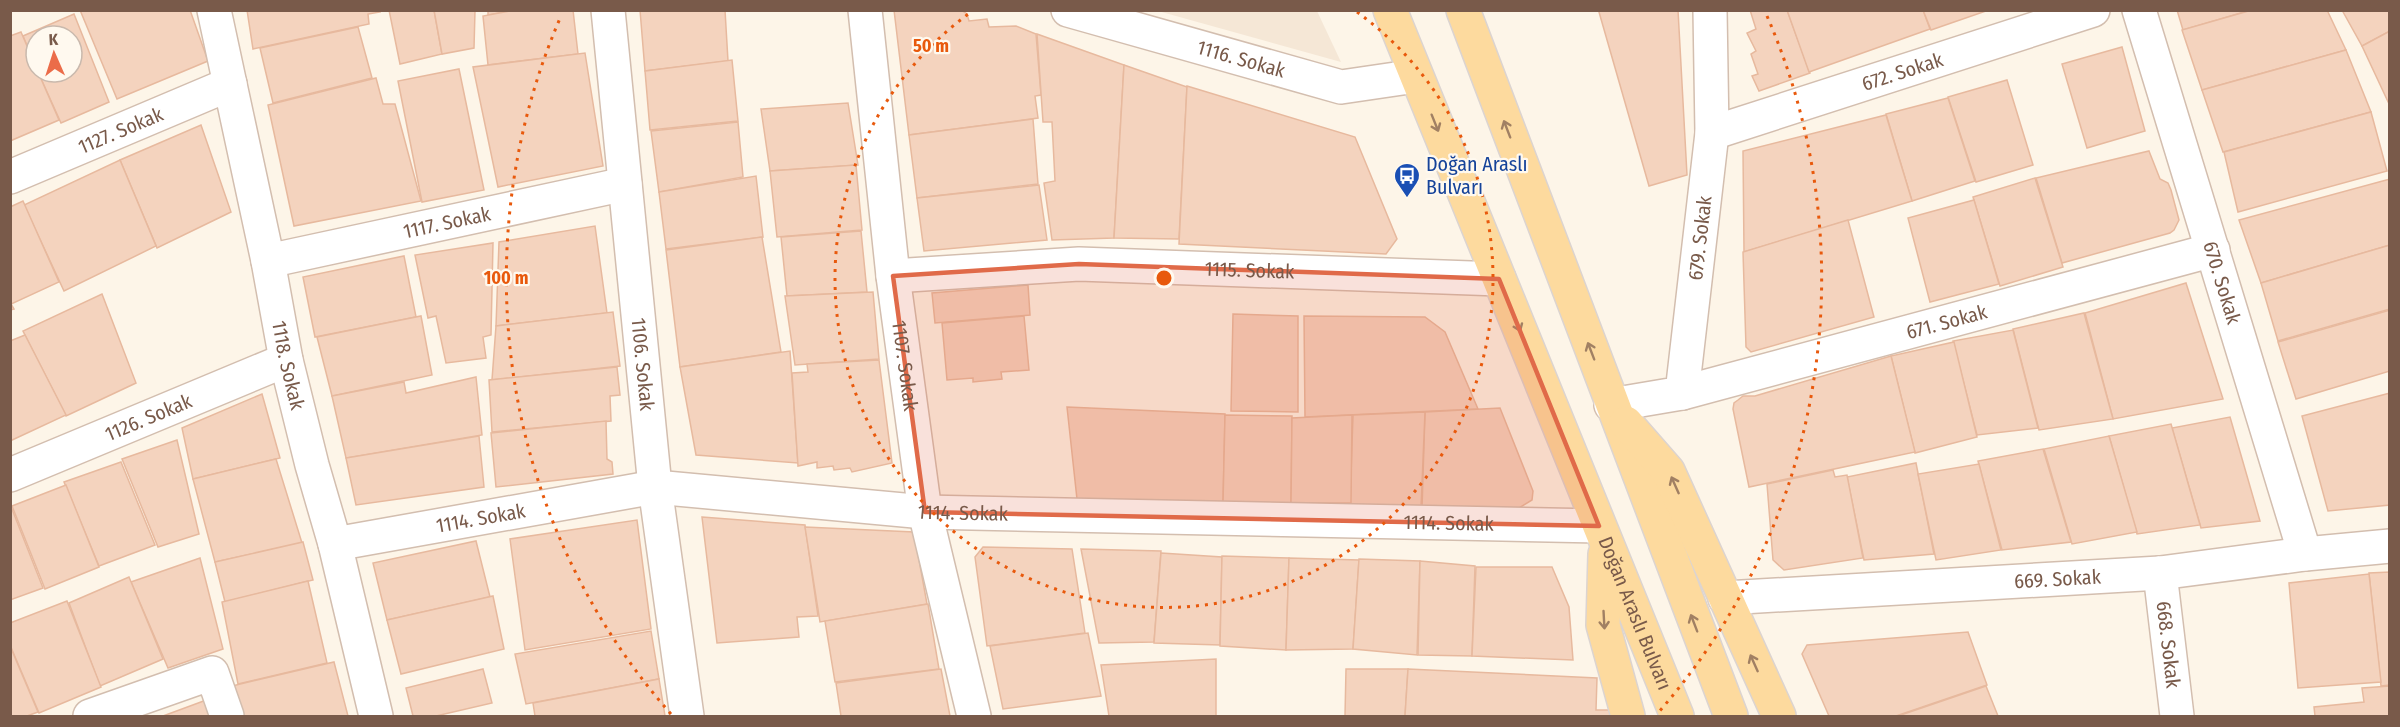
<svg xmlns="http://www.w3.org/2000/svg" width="2400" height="727" font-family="'Fira Sans Condensed',sans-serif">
<rect width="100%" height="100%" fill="#fdf5e8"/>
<path fill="#f5e7d6" d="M1158 11H1317L1341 62Z"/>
<g fill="#f4d3be" stroke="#e7b99e" stroke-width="1.5">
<path d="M80 10H190L208 61 117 99Z"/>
<path d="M247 10H379L380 12 368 14 369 24 253 49Z"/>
<path d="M389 10H434L442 54 400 64Z"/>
<path d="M434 10H478L475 11 474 48 442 54Z"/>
<path d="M488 10H515L488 15Z"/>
<path d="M516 10H573L578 54 488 65 483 16Z"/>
<path d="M640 10H725L728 61 645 71Z"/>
<path d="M894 10H961L967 14 969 21 987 19 989 27 1016 26 1036 34 1041 95 1035 96 1038 118 909 135Z"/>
<path d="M1602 10H1678L1687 175 1649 186 1599 12Z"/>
<path d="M1750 10H1787L1810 73 1759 91 1752 76 1758 74 1751 54 1756 51 1747 33 1756 29Z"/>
<path d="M1787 10H1923L1930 29 1809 72Z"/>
<path d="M1923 10H1986V11L1931 30Z"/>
<path d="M2177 10H2251L2183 30Z"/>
<path d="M2252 10H2327L2346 50 2202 90 2182 30Z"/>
<path d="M2342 10H2390V31L2362 46Z"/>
<path d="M74 14 109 102 61 123 38 72H72V36H36V67L23 36Z"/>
<path d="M358 27 372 78 273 103 260 48Z"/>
<path d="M2390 31V106L2362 46Z"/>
<path d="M21 32 36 67V72H38L59 120 10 141V36Z"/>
<path d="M1037 34 1124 65 1114 238 1052 240 1044 183 1055 181 1052 122H1043Z"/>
<path d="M2122 47 2145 131 2087 148 2062 64Z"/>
<path d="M2346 50 2371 112 2223 152 2202 90Z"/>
<path d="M585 53 603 166 498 187 473 67Z"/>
<path d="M732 60 738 121 650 130 645 71Z"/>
<path d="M1124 65 1187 87 1179 239 1114 238Z"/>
<path d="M459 69 484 190 422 202 398 81Z"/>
<path d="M376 78 383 104H395L421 201 294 226 268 105Z"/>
<path d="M2007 80 2033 165 1976 182 1948 97Z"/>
<path d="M1187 86 1355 137 1397 239 1386 254 1179 244Z"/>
<path d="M1948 98 1975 181 1912 201 1886 114Z"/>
<path d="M848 103 858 165 770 171 761 109Z"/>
<path d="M2371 112 2387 171 2238 212 2224 152Z"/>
<path d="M1886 115 1912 201 1744 252 1743 151Z"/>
<path d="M1033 119 1038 184 917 198 909 135Z"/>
<path d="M738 122 743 177 659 192 651 131Z"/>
<path d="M201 125 231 212 157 248 120 160Z"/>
<path d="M2149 151 2160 179 2168 183 2171 190 2179 220 2174 230 2170 233 2062 263 2036 178Z"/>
<path d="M120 160 156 246 64 291 24 205Z"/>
<path d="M856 165 862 230 777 237 770 171Z"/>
<path d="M756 176 763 237 666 249 659 192Z"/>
<path d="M2035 178 2063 267 2000 286 1973 197Z"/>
<path d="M2390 179V245L2261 283 2239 220Z"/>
<path d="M1039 185 1047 240 924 251 917 198Z"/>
<path d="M1974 200 1999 284 1930 302 1908 218Z"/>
<path d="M23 201 59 282 11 304 14 309 10 310V207Z"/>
<path d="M1848 220 1874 317 1751 352 1746 347 1743 252Z"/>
<path d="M595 226 607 313 496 326 499 242Z"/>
<path d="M861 231 867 292 787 296 781 237Z"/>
<path d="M762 237 781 352 680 367 666 250Z"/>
<path d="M493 243 491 335 483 337 486 358 446 363 436 316 428 318 415 255Z"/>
<path d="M2390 245V309L2278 341 2261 283Z"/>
<path d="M404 256 416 317 315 337 303 277Z"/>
<path d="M2186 283 2223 399 2113 419 2085 313Z"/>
<path d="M1028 285 1030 315 935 323 932 293Z"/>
<path d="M873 292 879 359 795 365 785 296Z"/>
<path d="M102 294 136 383 66 416 23 331Z"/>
<path d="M2390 310V371L2296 399 2278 342Z"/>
<path d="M613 312 620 366 492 380 496 326Z"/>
<path d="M2084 313 2113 419 2039 430 2013 329Z"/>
<path d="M1233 314 1298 316V412L1231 411Z"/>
<path d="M421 316 432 375 332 396 317 337Z"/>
<path d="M1024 316 1029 370 1001 372 1002 379 973 382V378L947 380 942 323Z"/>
<path d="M1304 316 1425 317 1445 332 1478 409 1305 417Z"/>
<path d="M2013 330 2038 428 1977 435 1953 341Z"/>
<path d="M25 335 66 415 10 441V341Z"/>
<path d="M1954 342 1977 437 1915 453 1891 356Z"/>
<path d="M790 351 798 463 696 455 680 367Z"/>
<path d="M1891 356 1915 452 1749 487 1733 409 1734 403 1738 400 1743 396H1755Z"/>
<path d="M879 360 892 463 852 472 850 468 834 470 833 466 817 468V462L798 466 792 373 808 372 807 364Z"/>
<path d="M617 367 620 395 610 396 611 421 492 432 489 380Z"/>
<path d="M476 377 482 435 346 458 332 396 404 382 406 393Z"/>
<path d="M2390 393V505L2328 511 2302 416Z"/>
<path d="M262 394 280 458 193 479 182 428Z"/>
<path d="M1067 407 1225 414 1223 503 1077 499Z"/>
<path d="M1500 408 1533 491 1532 500 1519 508 1422 509 1425 412Z"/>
<path d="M1425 412 1421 508 1350 505 1353 415Z"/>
<path d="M1225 415 1292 416 1291 505 1223 504Z"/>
<path d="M1352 415 1351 503H1291L1292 418Z"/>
<path d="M2230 417 2260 521 2201 528 2172 428Z"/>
<path d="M606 421 607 459 612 462 613 474 496 487 491 433Z"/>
<path d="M2171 424 2200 525 2137 534 2109 436Z"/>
<path d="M479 436 484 487 356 505 346 458Z"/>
<path d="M2109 436 2137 532 2072 544 2044 449Z"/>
<path d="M177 440 199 534 158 547 122 459Z"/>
<path d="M2043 449 2071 542 2002 550 1978 461Z"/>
<path d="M276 459 302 543 215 562 193 479Z"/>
<path d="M121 462 155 545 99 566 64 482Z"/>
<path d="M1916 463 1934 554 1864 560 1847 477Z"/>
<path d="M1979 464 2001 550 1936 560 1918 474Z"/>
<path d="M1833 470 1835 477 1847 475 1863 558 1784 570 1773 560 1767 484Z"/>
<path d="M66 485 99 567 45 589 12 506Z"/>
<path d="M10 504 43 588 10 600Z"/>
<path d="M702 517 805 525 818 616 797 617 799 637 717 643Z"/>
<path d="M637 520 651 629 525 650 510 539Z"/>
<path d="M805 527 914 532 927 604 820 622Z"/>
<path d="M476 541 490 597 387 620 373 563Z"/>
<path d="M303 542 313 580 225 602 215 562Z"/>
<path d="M983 547 1072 549 1085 633 987 646 975 557Z"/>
<path d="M1081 549 1161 551 1154 642 1099 643Z"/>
<path d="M1161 553 1222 557 1220 645 1154 643Z"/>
<path d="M1222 556 1289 558 1286 650 1220 646Z"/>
<path d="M200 558 223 649 168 668 131 582Z"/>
<path d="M1289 558 1359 560 1353 649 1286 650Z"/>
<path d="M1359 559 1420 561 1417 655 1353 649Z"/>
<path d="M1420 561 1475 566 1472 656 1418 655Z"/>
<path d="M1476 567H1552L1569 607 1573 660 1472 656Z"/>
<path d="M2390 572V685L2381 686 2369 573Z"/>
<path d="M2369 574 2381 682 2298 688 2289 583Z"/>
<path d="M129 577 163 659 100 686 69 603Z"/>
<path d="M308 581 327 663 238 684 222 602Z"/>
<path d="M493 596 504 649 401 674 387 620Z"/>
<path d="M67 601 101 687 39 713 10 645V623Z"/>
<path d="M928 604 939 669 835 682 825 621Z"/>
<path d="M651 631 659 679 526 704 515 654Z"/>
<path d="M1968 632 1987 685 1896 716H1829L1802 654 1807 645Z"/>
<path d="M1088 633 1101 696 1003 709 990 646Z"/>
<path d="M10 646 38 712 27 716H10Z"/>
<path d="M1216 659V716H1109L1101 665Z"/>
<path d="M334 662 348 716H240L232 686Z"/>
<path d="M483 669 492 703 436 716H413L406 688Z"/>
<path d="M941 669 950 716H841L836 683Z"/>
<path d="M1346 669H1408L1405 716H1345Z"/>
<path d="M1408 669 1597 678 1596 710H1614V716H1405Z"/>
<path d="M659 679 665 716H535L533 703Z"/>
<path d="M1986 686 1998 716H1898Z"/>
<path d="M2390 686V716H2315L2314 707 2364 702 2362 688Z"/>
<path d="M209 699 215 716H163Z"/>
</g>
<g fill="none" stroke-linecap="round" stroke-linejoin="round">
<defs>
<g id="minor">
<path id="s1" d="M214 10 268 261 286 360 312 465 335 544 376 716"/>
<path id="s2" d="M608 10 655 487 687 716"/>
<path id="s3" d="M865 10 893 276 925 512 974 716"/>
<path id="s4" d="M1068 10 1341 87 1416 76"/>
<path id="s5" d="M2139 10 2305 554"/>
<path id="s6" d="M1712 133 2093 10"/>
<path id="s7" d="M10 177 230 84"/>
<path id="s8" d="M268 261 625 184"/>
<path id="s9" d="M893 276 1079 264 1499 279"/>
<path id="s10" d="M1682 393 2213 250"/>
<path id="s11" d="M1611 405 1682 393 1712 133 1710 10"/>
<path id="s12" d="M10 475 286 360"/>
<path id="s13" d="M335 544 655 487 925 512 1599 526"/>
<path id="s14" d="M2160 573 2177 716"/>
<path id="s15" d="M1725 598 2160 573 2305 554 2390 546"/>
<path d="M90 716 212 673 227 716"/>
</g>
<g id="primary">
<path id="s16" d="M1390 10 1677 716"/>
<path d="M1463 10 1731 716"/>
<path d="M1626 423 1668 471 1779 716"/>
<path d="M1605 554 1603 625 1628 716"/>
</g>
</defs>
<use href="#minor" stroke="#d3beaf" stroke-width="36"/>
<use href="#primary" stroke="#dcd4d0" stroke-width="36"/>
<use href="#minor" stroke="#fff" stroke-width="33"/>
<use href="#primary" stroke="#fdda9e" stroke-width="33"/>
</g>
<defs><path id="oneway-shaft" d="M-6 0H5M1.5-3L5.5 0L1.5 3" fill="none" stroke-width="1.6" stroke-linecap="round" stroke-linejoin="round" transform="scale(1.5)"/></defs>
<g stroke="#a18063">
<use href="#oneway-shaft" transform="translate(1435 123) rotate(68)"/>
<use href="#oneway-shaft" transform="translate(1507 129) rotate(-111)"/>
<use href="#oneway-shaft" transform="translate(1517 323) rotate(68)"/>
<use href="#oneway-shaft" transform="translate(1591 351) rotate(-111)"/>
<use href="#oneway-shaft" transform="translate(1675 485) rotate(-114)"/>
<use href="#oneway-shaft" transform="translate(1604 620) rotate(87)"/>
<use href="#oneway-shaft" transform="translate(1694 623) rotate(-111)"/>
<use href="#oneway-shaft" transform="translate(1754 663) rotate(-114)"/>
</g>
<path fill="#e06a49" fill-opacity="0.2" stroke="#e06a49" stroke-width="4.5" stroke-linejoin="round" d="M1079 264 1499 279 1599 526 925 512 893 276Z"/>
<g fill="none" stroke="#e8590c" stroke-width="3" stroke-dasharray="3 6">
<path d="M1357 12A329 329 0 1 1 971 12"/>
<path d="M671 714A658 658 0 0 1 561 16M1767 16A658 658 0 0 1 1657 714"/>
</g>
<defs>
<symbol id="bus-pin" viewBox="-11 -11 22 30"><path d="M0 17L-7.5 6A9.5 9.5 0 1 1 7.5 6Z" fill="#1a4fb4" stroke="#fff9ef"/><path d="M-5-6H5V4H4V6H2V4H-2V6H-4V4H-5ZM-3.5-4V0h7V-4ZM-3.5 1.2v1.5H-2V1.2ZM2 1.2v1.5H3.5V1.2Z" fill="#fff"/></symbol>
</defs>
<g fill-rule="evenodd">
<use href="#bus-pin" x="1392" y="161" width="30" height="40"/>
</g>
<g text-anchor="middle" stroke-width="4.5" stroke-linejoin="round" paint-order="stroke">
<g font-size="20" fill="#795a4a" stroke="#fff9ef">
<text dy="7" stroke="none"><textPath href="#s4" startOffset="180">1116. Sokak</textPath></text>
<text dy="7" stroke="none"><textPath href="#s6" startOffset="200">672. Sokak</textPath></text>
<text dy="7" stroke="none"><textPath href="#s7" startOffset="120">1127. Sokak</textPath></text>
<text dy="7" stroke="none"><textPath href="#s8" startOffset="183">1117. Sokak</textPath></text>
<text dy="7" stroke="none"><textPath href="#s11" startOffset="228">679. Sokak</textPath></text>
<text dy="7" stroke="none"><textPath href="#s9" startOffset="357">1115. Sokak</textPath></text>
<text dy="7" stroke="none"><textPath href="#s5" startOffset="285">670. Sokak</textPath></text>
<text dy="7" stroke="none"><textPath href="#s10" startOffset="274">671. Sokak</textPath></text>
<text dy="7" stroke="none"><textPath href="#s2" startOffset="356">1106. Sokak</textPath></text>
<text dy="7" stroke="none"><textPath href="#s1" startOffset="363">1118. Sokak</textPath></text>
<text dy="7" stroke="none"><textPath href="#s3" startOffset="358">1107. Sokak</textPath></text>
<text dy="7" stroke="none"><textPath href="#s12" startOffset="150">1126. Sokak</textPath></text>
<text dy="7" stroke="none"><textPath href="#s13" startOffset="634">1114. Sokak</textPath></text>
<text dy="7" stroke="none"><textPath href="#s13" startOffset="148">1114. Sokak</textPath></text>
<text dy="7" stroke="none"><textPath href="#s13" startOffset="1120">1114. Sokak</textPath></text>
<text dy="7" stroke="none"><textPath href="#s15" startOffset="333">669. Sokak</textPath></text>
<text dy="7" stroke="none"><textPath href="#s16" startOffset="651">Doğan Araslı Bulvarı</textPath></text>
<text dy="7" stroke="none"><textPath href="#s14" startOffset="72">668. Sokak</textPath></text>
</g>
<g font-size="20" fill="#164399" stroke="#fff9ef" text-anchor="start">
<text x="1426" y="171">Doğan Araslı<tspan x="1426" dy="23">Bulvarı</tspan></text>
</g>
</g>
<circle cx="1164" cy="278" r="9" fill="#e8590c" stroke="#fff9ef" stroke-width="3"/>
<g font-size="18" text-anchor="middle" font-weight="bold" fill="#e8590c" stroke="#fff9ef" stroke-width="4.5" stroke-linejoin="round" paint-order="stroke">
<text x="931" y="52">50 m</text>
<text x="506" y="284">100 m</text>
</g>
<rect width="2400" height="727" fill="none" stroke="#795a4a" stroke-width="24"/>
<g transform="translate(54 54) rotate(357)"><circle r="28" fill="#fff9ef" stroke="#c9b9ad" stroke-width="1.5"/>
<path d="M0-4.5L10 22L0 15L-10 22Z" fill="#eb6c49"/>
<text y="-9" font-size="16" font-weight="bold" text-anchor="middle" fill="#795a4a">K</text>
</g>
</svg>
